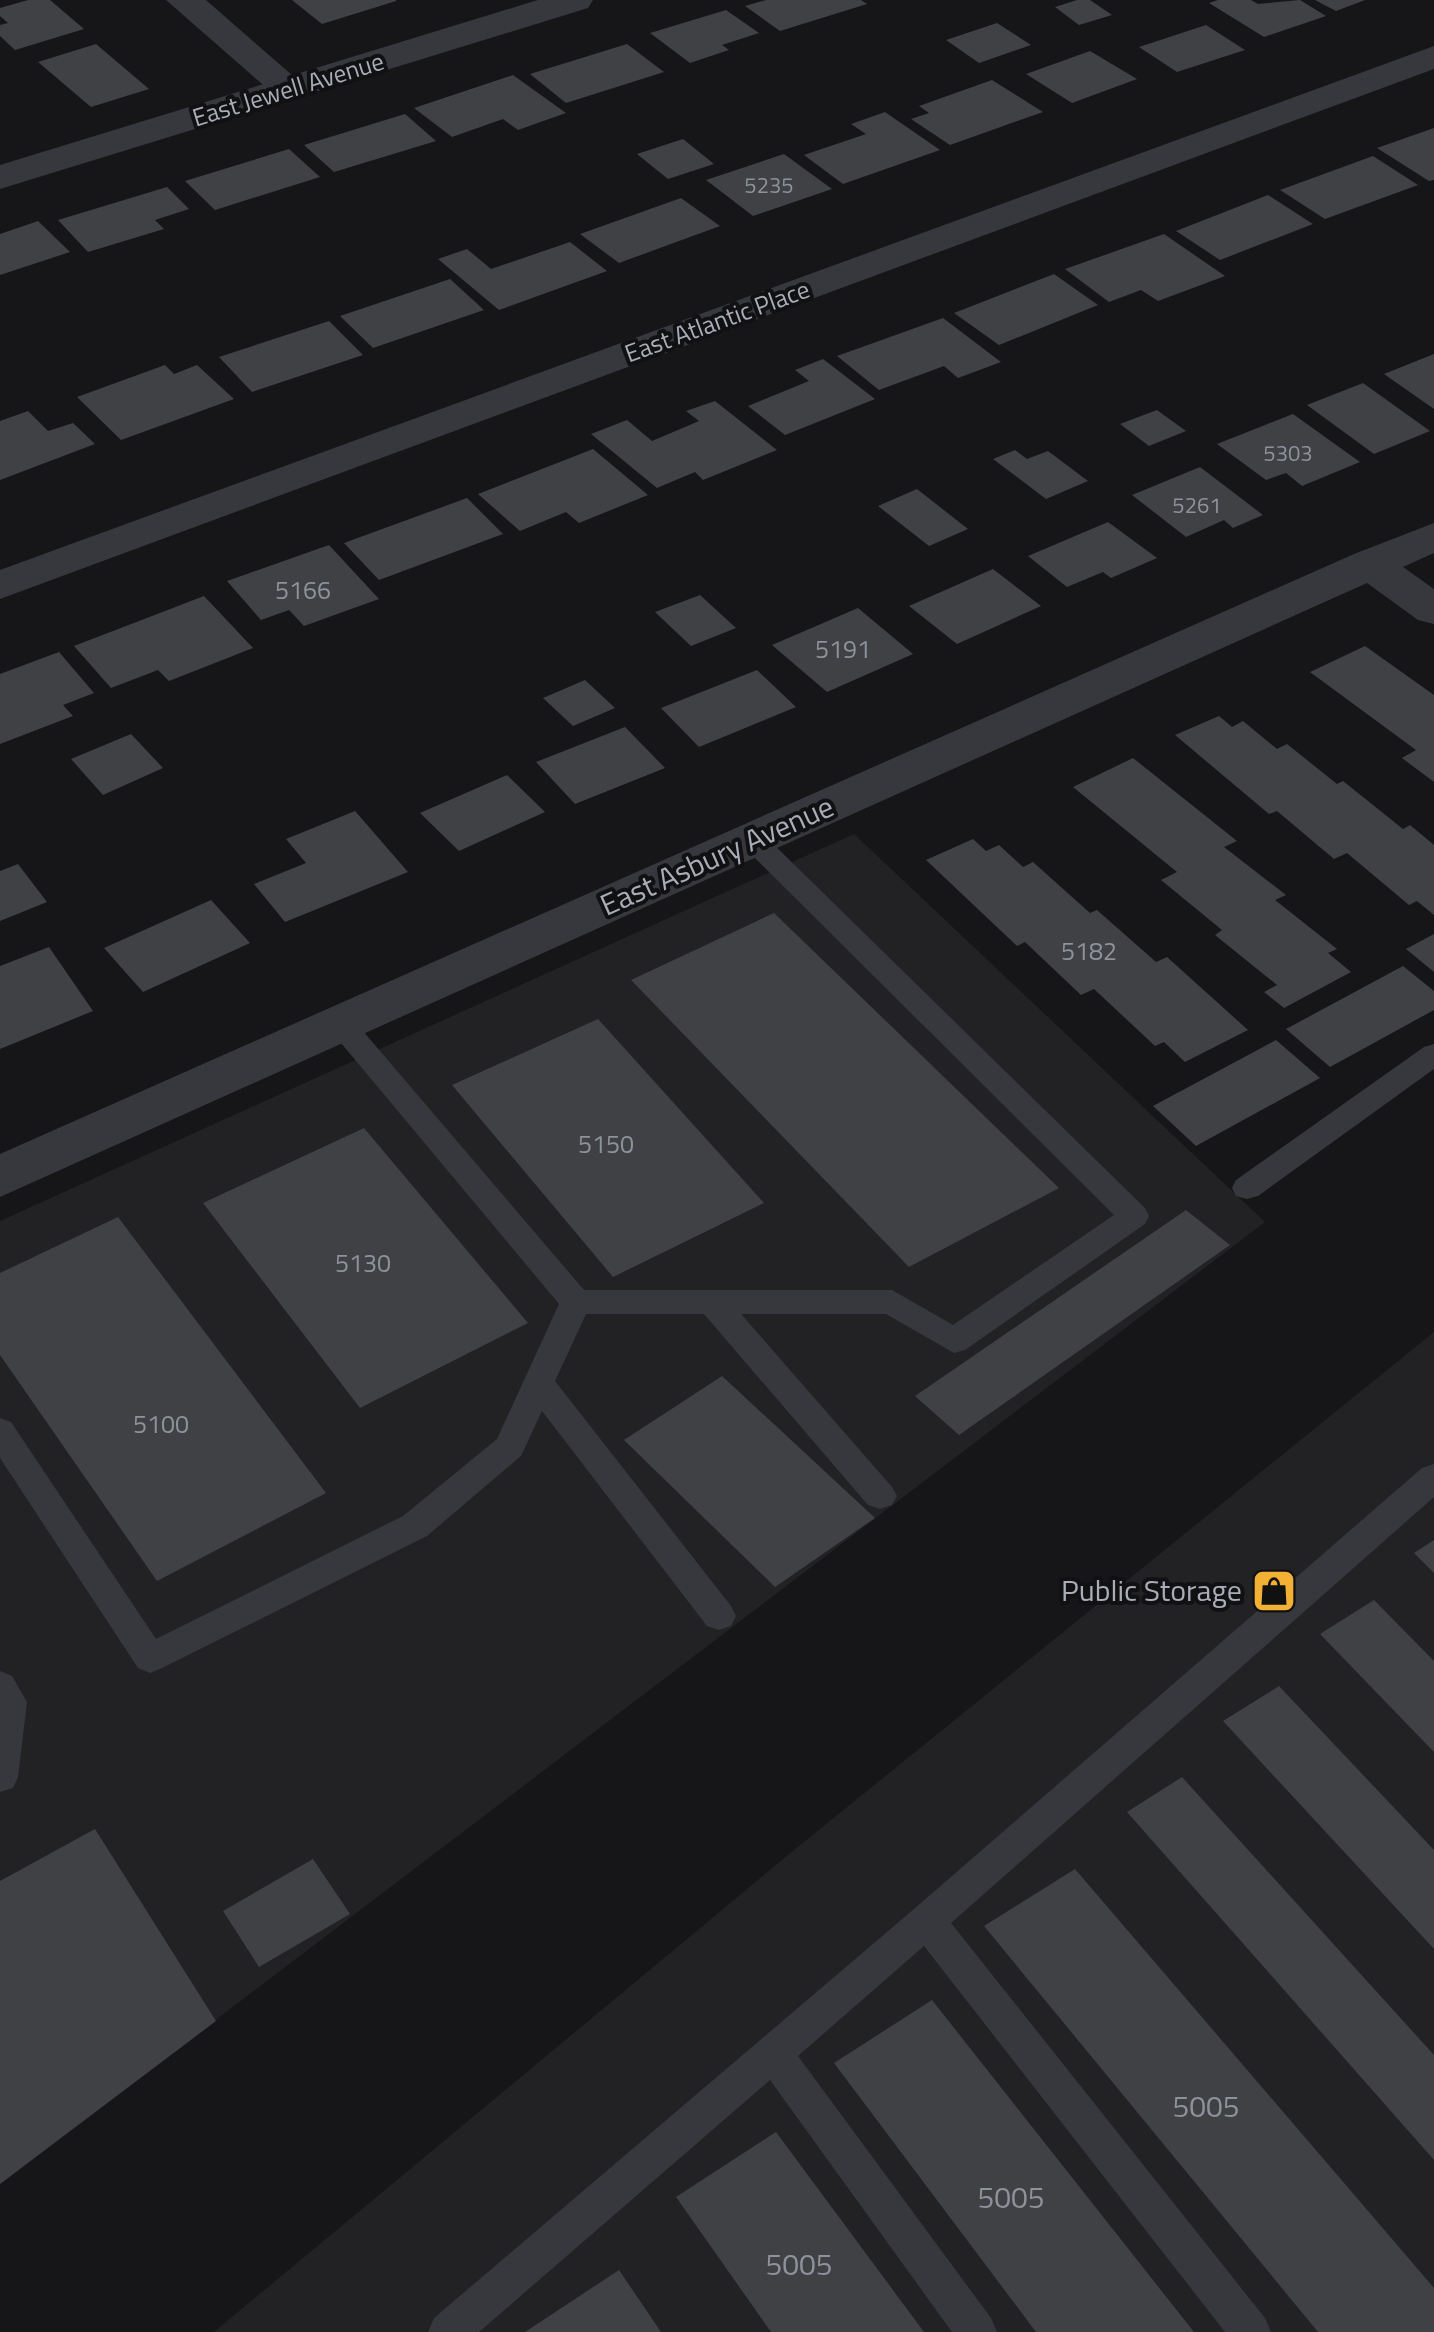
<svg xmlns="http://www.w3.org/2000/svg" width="1434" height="2332" font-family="'Titillium Web',sans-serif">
<rect width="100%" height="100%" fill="#161618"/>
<g fill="#222225">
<path d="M854 834 1265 1222 0 2184V1221Z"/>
<path d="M1434 1332V2332H214L794 1850Z"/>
</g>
<g fill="#404145">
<path d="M28 0H50L84 29 15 50 0 36V25L8 23 0 16V8Z"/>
<path d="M292 0H396V1L322 24Z"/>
<path d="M766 0H861L867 4 780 31 745 6Z"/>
<path d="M1077 0H1090L1112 15 1079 25 1055 7Z"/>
<path d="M1218 0H1251L1258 4 1300 0 1326 16 1264 37 1209 3Z"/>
<path d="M1315 0H1365L1336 11Z"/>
<path d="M726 10 759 33 722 45 729 50 690 63 650 33Z"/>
<path d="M997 23 1031 45 979 63 946 40Z"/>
<path d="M1206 25 1245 50 1177 72 1139 47Z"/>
<path d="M96 44 149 89 91 107 38 62Z"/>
<path d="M627 44 664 72 566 103 530 74Z"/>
<path d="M1090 51 1137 79 1072 103 1026 74Z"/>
<path d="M513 75 566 113 518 130 503 119 452 137 414 108Z"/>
<path d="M992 80 1043 112 950 145 911 119 929 113 919 106Z"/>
<path d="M885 112 940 150 843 184 804 155 866 134 851 124Z"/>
<path d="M405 114 436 141 334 172 304 145Z"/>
<path d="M1434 128V180L1429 181 1377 148Z"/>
<path d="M683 139 714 164 668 179 637 154Z"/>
<path d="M289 149 320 177 215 210 185 181Z"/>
<path d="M784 154 832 189 753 216 706 180Z"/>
<path d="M1373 156 1418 185 1325 219 1280 190Z"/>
<path d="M167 187 189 209 155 220 164 229 88 252 58 220Z"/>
<path d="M1268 195 1313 224 1220 260 1176 231Z"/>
<path d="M681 198 720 226 619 263 580 234Z"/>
<path d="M38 221 70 252 0 275V234Z"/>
<path d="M1164 234 1225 276 1158 301 1141 290 1109 302 1065 269Z"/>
<path d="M570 242 607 271 499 310 438 259 467 249 491 269Z"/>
<path d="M1054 274 1098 305 999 345 954 313Z"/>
<path d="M450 279 484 310 373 348 340 316Z"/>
<path d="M943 318 1001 362 958 378 944 366 879 390 837 356Z"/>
<path d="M329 321 363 355 252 392 219 357Z"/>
<path d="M1434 354V409L1384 374Z"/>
<path d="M823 359 875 399 785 435 748 406 809 381 795 370Z"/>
<path d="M165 365 174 374 197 365 234 399 121 440 77 397Z"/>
<path d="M1363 383 1430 431 1374 454 1307 405Z"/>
<path d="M715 401 777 450 703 480 695 472 657 488 591 434 627 420 652 441 699 421 686 411Z"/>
<path d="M1157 410 1186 431 1149 446 1120 424Z"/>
<path d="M28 411 48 431 73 423 95 444 0 480V421Z"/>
<path d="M1293 414 1360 462 1302 486 1286 473 1266 480 1217 444Z"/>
<path d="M593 449 648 495 579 523 566 512 520 531 478 494Z"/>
<path d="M1015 450 1027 459 1048 451 1088 481 1046 499 993 459Z"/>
<path d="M1200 467 1263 515 1233 528 1224 520 1186 537 1132 495Z"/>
<path d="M917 489 968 529 929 546 878 506Z"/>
<path d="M467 498 503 534 379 580 344 543Z"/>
<path d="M1108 522 1157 558 1111 578 1103 572 1067 587 1028 556Z"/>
<path d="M329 545 379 599 304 626 289 610 261 620 227 581Z"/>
<path d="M993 569 1041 606 957 644 909 606Z"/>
<path d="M700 595 736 628 691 646 655 612Z"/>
<path d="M204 596 253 648 169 681 158 670 111 688 74 646Z"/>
<path d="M858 608 913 654 827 692 772 645Z"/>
<path d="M1365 646 1434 695V782L1402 758 1416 750 1310 672Z"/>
<path d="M59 652 94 693 63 705 73 716 0 744V674Z"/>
<path d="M757 670 796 707 699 747 661 708Z"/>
<path d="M585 680 615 708 573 726 543 698Z"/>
<path d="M1219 716 1232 727 1243 721 1277 749 1287 744 1337 784 1343 781 1403 829 1410 825 1434 845V915L1417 901 1409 905 1347 853 1334 859 1277 811 1269 814 1175 735Z"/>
<path d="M625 727 665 768 575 804 536 762Z"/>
<path d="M131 734 163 768 103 795 71 759Z"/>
<path d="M1133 758 1237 841 1224 847 1286 895 1275 900 1337 949 1328 953 1351 972 1284 1008 1264 992 1277 985 1215 935 1222 930 1161 880 1177 872 1073 787Z"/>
<path d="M507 775 545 812 459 851 420 813Z"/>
<path d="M355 811 408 872 285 922 254 884 306 863 286 839Z"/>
<path d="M973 839 986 851 999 845 1023 867 1033 862 1090 913 1097 910 1156 962 1167 957 1248 1030 1185 1062 1164 1042 1155 1046 1094 989 1081 995 1025 942 1017 946 926 860Z"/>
<path d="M18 864 47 902 0 921V871Z"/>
<path d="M211 900 250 943 143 992 104 948Z"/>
<path d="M774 913 1059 1188 909 1267 631 980Z"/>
<path d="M1434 934V972L1406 949Z"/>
<path d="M49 947 93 1011 0 1049V966Z"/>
<path d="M1403 966 1434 991V1010L1330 1067 1286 1029Z"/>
<path d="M598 1019 764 1203 613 1277 452 1085Z"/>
<path d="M1276 1040 1320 1078 1196 1146 1153 1106Z"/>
<path d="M364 1128 528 1323 360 1408 203 1203Z"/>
<path d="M1186 1210 1230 1245 959 1435 915 1396Z"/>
<path d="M118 1217 326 1493 157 1581 0 1355V1273Z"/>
<path d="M722 1376 875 1518 775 1587 624 1440Z"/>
<path d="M1434 1540V1573L1414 1553Z"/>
<path d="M1374 1600 1434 1661V1752L1320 1634Z"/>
<path d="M1279 1686 1434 1850V1949L1223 1721Z"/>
<path d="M1182 1777 1434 2055V2160L1127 1812Z"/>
<path d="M95 1829 216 2021 0 2184V1881Z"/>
<path d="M313 1859 350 1914 259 1967 223 1911Z"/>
<path d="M1075 1869 1434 2288V2332H1318L984 1926Z"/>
<path d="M932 2000 1194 2332H1036L834 2063Z"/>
<path d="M776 2132 924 2332H771L676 2197Z"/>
<path d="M619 2270 661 2332H525Z"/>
</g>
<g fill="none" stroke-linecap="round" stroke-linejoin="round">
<g fill="#37383d" fill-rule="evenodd">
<path d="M753 831 763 834 1145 1208 1149 1216 1145 1224 965 1350 954 1353 886 1314H741L892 1487 897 1496 892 1505 880 1509 868 1505 704 1314H586L555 1381 731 1606 736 1616 731 1626 719 1630 707 1626 542 1411 521 1456 427 1536 162 1668 150 1673 138 1668 0 1458V1418L11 1422 156 1639 403 1516 497 1439 559 1304 331 1031 327 1024 331 1017H351L584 1290H892L953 1325 1114 1215 743 846 739 840 743 834Z"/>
<path d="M1434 1044V1069L1258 1196 1247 1199 1236 1196 1232 1188 1236 1180 1424 1047Z"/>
<path d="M1434 1464V1497L951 1923 1265 2318 1271 2332H1225L924 1946 798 2056 991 2318 997 2332H952L770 2080 479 2332H428L434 2318 914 1909 1422 1468Z"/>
<path d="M0 1671 12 1676 27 1702 18 1777 13 1788 0 1792Z"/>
</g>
<g fill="#37383d" fill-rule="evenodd">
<path d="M166 0H206L308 89 303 97 290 100 277 97Z"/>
<path d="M1434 46V69L0 599V570Z"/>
<path d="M1434 523V553L1403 567 1434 589V624L1418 620 1367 583 0 1197V1154L1354 554Z"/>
</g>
<path fill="#37383d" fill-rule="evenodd" d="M538 0H593L588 8 0 189V165Z"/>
</g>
<defs>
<symbol id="shop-square" viewBox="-11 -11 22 22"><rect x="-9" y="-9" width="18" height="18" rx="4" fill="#f2b134" stroke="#111113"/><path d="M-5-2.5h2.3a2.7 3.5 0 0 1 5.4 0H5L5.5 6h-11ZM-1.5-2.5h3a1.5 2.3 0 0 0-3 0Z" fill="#111"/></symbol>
</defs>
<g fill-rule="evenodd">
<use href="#shop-square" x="1249" y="1566" width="50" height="50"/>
</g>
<g text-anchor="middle" stroke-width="8" stroke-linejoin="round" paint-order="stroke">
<g font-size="22" fill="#8e929b">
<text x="769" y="193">5235</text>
<text x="1288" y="461">5303</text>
<text x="1197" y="513">5261</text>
</g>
<g font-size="25" fill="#a8adb8" stroke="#111113">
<text transform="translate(288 89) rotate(-17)" y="9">East Jewell Avenue</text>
<text transform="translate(717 321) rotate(-20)" y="9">East Atlantic Place</text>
</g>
<g font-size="25" fill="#8e929b">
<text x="303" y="599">5166</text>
<text x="843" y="658">5191</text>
<text x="1089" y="960">5182</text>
<text x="606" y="1153">5150</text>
<text x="363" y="1272">5130</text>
<text x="161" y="1433">5100</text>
</g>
<g font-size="30" fill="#a8adb8" stroke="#111113">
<text transform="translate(717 856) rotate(-24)" y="10">East Asbury Avenue</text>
</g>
<g font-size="30" fill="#a8adb8" stroke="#111113" text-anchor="end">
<text x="1242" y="1601">Public Storage</text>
</g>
<g font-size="30" fill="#8e929b">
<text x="1206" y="2117">5005</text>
<text x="1011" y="2208">5005</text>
<text x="799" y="2275">5005</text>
</g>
</g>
</svg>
